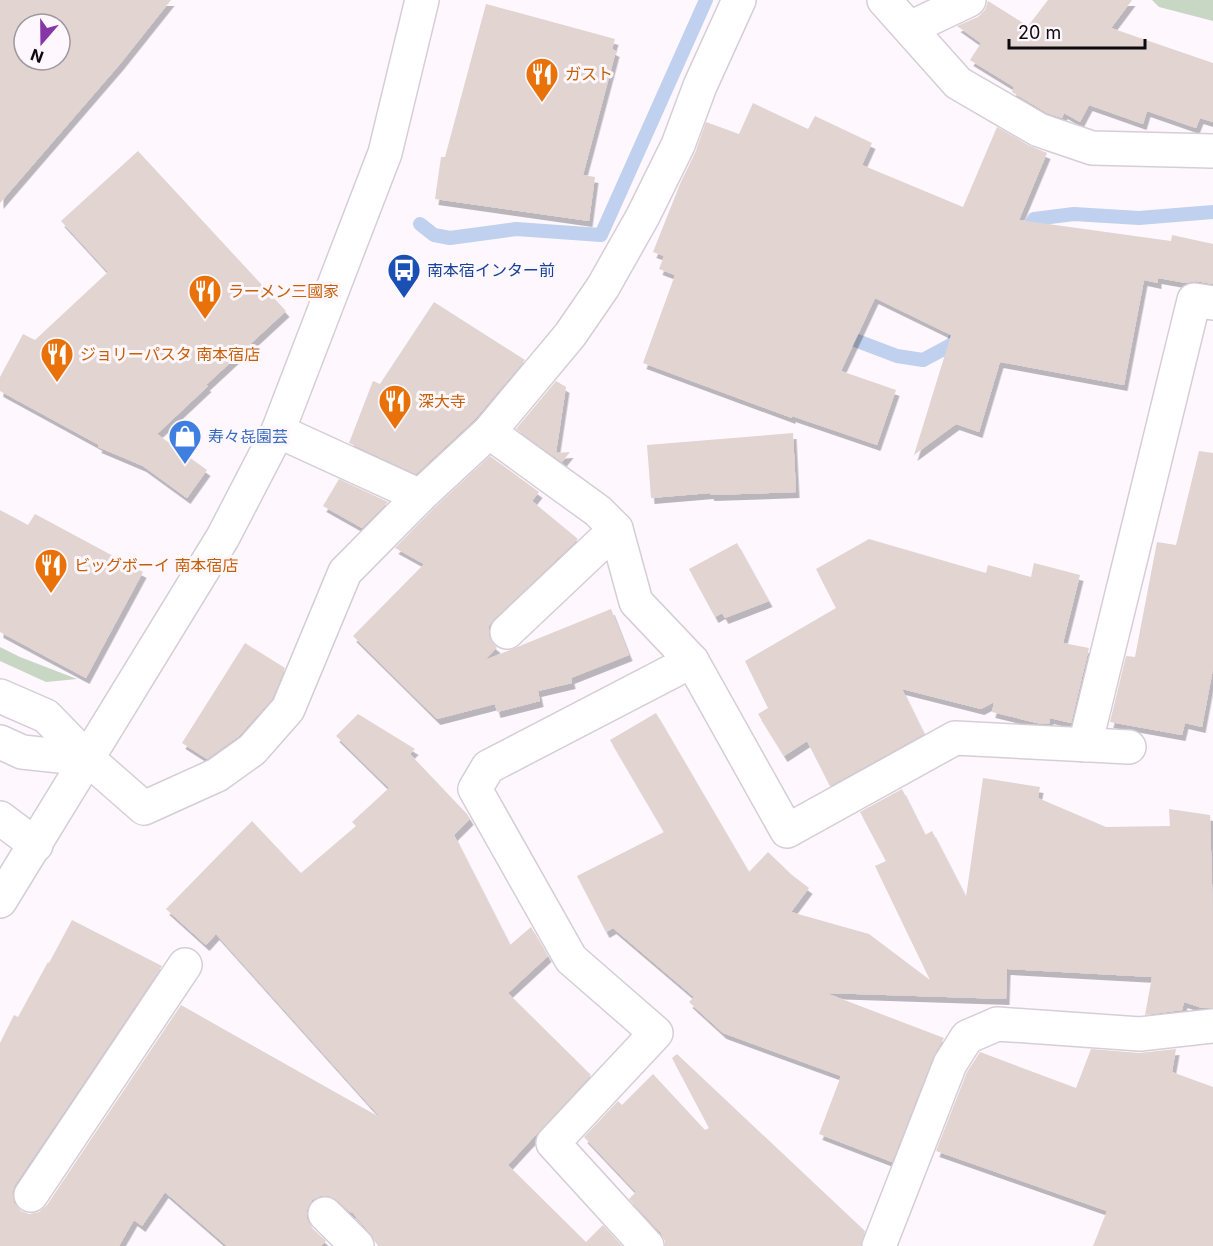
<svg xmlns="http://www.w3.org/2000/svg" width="1213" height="1246" font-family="Inter,'Noto Sans JP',sans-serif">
<defs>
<filter id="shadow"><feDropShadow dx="3.5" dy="6" stdDeviation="0" flood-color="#0004"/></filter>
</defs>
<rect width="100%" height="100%" fill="#fef7fe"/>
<g fill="#c8d6c4">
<path d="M1152 0H1213V21L1159 7Z"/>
<path d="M0 647 20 657 77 679 46 682 0 661Z"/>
</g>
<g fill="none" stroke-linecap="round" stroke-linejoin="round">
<g stroke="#c0d0ef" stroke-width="14">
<path d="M420 224 434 235 450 238 516 229 601 235 706 0"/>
<path d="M1023 238 1034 219 1074 214 1139 218 1213 212"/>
<path d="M839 334 897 356 923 360 951 345 959 334"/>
</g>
</g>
<g fill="#e1d4d1" fill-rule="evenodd" filter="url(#shadow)">
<path d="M0 0H171L120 64 0 203ZM24 24H60V60H24Z"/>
<path d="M1048 0H1132L1111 28 1213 63V122L1200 118 1196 128 1147 111 1143 124 1089 105 1080 122 1064 113 1062 118 1047 113 1012 92 1014 87 970 60 981 43 957 26 978 17 985 10 988 1 1028 26Z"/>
<path d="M486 4 615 39 612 49 616 51 583 175 595 177 589 221 435 199 441 157H445Z"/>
<path d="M753 103 808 129 815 116 872 143 862 165 963 207 997 127 1030 146 1047 153 1019 220 1171 241 1172 235 1213 244V284L1196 281 1186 283 1158 278V283L1144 280 1124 385 1000 362 979 432 956 424 914 455 951 335 875 298 841 371 896 390 877 445 792 416V418L643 363 675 275 659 269 664 256 653 252 680 184 695 153 706 122 739 134Z"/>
<path d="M138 151 286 311 206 385 208 386 157 434 207 470 187 498 143 466 98 447 99 445 0 391V377L23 334 35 340 108 272 61 221Z"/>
<path d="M434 302 525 360 475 419 416 474 349 443 373 381 380 384Z"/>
<path d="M556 381 566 387 556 453 570 452 562 462 516 429Z"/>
<path d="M793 433 796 492 711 495 710 493 651 498 647 445Z"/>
<path d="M1199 451 1213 453V669L1202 727 1185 723 1182 735 1110 722 1126 656 1135 657 1157 542 1176 545Z"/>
<path d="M490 456 539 492 532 501 578 539 494 619 489 626V636L493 644 497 647 485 660 611 609 629 655 571 678 572 683 538 691 540 701 497 712 495 704 437 719 353 636 424 564 395 548 433 509Z"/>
<path d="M339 479 388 502 362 528 323 506Z"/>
<path d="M0 510 28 525 35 514 143 572 86 678 0 632Z"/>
<path d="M869 539 986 573 988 565 1031 577 1034 563 1080 575 1063 643 1089 648 1071 723 1050 718 1049 724 1037 723 992 712 994 702 981 709 902 689 924 734 830 786 807 741 784 756 758 714 768 708 745 661 836 608 816 569Z"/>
<path d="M737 543 769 601 725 618 722 613 715 617 689 569Z"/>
<path d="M245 643 285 668 272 699 239 736 207 759 182 743Z"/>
<path d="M656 713 749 872 768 852 792 875 809 888 791 912 869 934 930 980 875 866 886 861 860 812 902 789 925 835 932 831 966 897 983 778 1040 787 1038 798 1106 827 1170 826 1169 809 1210 815 1213 918V1008H1202L1184 1002 1182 1010 1145 1015 1152 977 1007 969 1006 999 826 993 944 1038 933 1057 892 1162 819 1134 841 1076 723 1033 689 1002 694 997 613 928 606 932 577 876 664 832 610 740Z"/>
<path d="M358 714 415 749 410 754 467 814 470 819 454 835 510 945 531 927 548 956 508 993 591 1075 508 1165 586 1242 603 1225 622 1246H380L370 1233 352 1212 351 1213 338 1201 329 1196H320L312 1200 307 1210V1219L311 1227 326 1241 321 1246H227L165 1192 142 1226 134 1220 119 1246H0V1043L14 1015 18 1017 48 962 49 963 72 920 162 966 15 1185 12 1193 14 1203 21 1211 29 1214 39 1212 47 1205 181 1005 381 1118 216 934 206 945 166 909 252 821 301 873 356 826 352 822 389 788 336 736Z"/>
<path d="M1091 1049 1139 1053 1176 1049 1172 1072 1213 1087V1246H1093L1107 1211 936 1151 967 1072 980 1052 1076 1088Z"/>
<path d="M677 1054 865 1231 861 1246H665V1241L661 1233 629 1199 636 1192 584 1137 618 1101 622 1105 653 1074 705 1130 709 1128 672 1058Z"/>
</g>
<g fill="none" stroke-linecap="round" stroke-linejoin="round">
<defs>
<g id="minor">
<path d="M884 0 958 83 1039 130 1092 148 1213 151"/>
<path d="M910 28 969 0"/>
<path d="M278 431 420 496"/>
<path d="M489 432 598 511 616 529 636 602 692 661 787 831 955 738 1129 747"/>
<path d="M507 632 616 529"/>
<path d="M1085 745 1194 300 1213 303"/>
<path d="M88 759 144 808 217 775 252 750 288 709 345 572 420 496 489 432 570 335 603 287 643 216 678 145 700 86 739 0"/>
<path d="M0 818 36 845"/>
<path d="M0 901 223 537 278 431 385 153 422 0"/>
<path d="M31 1195 185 965"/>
<path d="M325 1214 357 1246"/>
<path d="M647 1246 553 1143 656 1033 571 959 475 789 488 767 692 661"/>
<path d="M879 1246 950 1064 967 1037 997 1024 1140 1034 1213 1026"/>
</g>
<g id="highway">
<path d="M0 696 46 716 88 759"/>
<path d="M0 742 22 752 88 759"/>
</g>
</defs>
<use href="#minor" stroke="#d6ced7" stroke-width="36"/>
<use href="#highway" stroke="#d6ced7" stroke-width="36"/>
<use href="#minor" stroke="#fff" stroke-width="33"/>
<use href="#highway" stroke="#fff" stroke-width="33"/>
</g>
<defs>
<symbol id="restaurant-pin" viewBox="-11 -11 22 30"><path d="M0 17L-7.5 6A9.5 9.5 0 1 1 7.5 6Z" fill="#e8710a" stroke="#fef7fe"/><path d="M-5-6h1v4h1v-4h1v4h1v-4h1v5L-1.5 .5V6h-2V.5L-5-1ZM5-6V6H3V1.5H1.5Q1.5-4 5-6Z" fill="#fff"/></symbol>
<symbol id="bus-pin" viewBox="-11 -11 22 30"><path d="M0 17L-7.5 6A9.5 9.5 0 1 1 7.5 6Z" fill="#1a4fb4" stroke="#fef7fe"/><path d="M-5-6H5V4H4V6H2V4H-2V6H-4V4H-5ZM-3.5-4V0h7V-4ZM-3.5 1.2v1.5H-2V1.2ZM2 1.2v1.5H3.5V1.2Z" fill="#fff"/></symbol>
<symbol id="shop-pin" viewBox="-11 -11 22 30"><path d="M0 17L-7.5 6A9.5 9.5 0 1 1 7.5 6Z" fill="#3f7fe0" stroke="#fef7fe"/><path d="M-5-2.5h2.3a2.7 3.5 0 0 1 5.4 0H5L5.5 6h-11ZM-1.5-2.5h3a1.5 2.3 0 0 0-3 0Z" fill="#fff"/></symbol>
</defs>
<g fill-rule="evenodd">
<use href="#restaurant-pin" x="523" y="55" width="38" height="52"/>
<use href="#bus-pin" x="385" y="251" width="38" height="52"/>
<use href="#restaurant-pin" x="186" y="272" width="38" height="52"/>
<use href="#restaurant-pin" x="38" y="335" width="38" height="52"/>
<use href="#restaurant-pin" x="376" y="382" width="38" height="52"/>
<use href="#shop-pin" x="166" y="417" width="38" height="52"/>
<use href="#restaurant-pin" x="32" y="546" width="38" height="52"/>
</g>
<g text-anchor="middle" stroke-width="6" stroke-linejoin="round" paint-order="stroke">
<g font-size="16" fill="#c56008" stroke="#fef7fe" text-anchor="start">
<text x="565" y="80">ガスト</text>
<text x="228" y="297">ラーメン三國家</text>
<text x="80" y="360">ジョリーパスタ 南本宿店</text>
<text x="418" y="407">深大寺</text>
<text x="74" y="571">ビッグボーイ 南本宿店</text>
</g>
<g font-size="16" fill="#164399" stroke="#fef7fe" text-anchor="start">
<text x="427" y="276">南本宿インター前</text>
</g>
<g font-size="16" fill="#366cbe" stroke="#fef7fe" text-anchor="start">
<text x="208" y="442">寿々㐂園芸</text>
</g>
</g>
<g transform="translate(42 42) rotate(200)"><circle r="28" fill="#fef7fe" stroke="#9e999e" stroke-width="1.5"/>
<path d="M0-4.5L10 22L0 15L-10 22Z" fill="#8736a6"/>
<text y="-9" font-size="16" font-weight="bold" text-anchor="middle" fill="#0e0b0e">N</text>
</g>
<path d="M1009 39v9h136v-9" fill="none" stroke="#0e0b0e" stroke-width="3"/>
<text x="1018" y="39" font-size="18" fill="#0e0b0e" stroke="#fef7fe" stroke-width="4.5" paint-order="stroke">20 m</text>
</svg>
